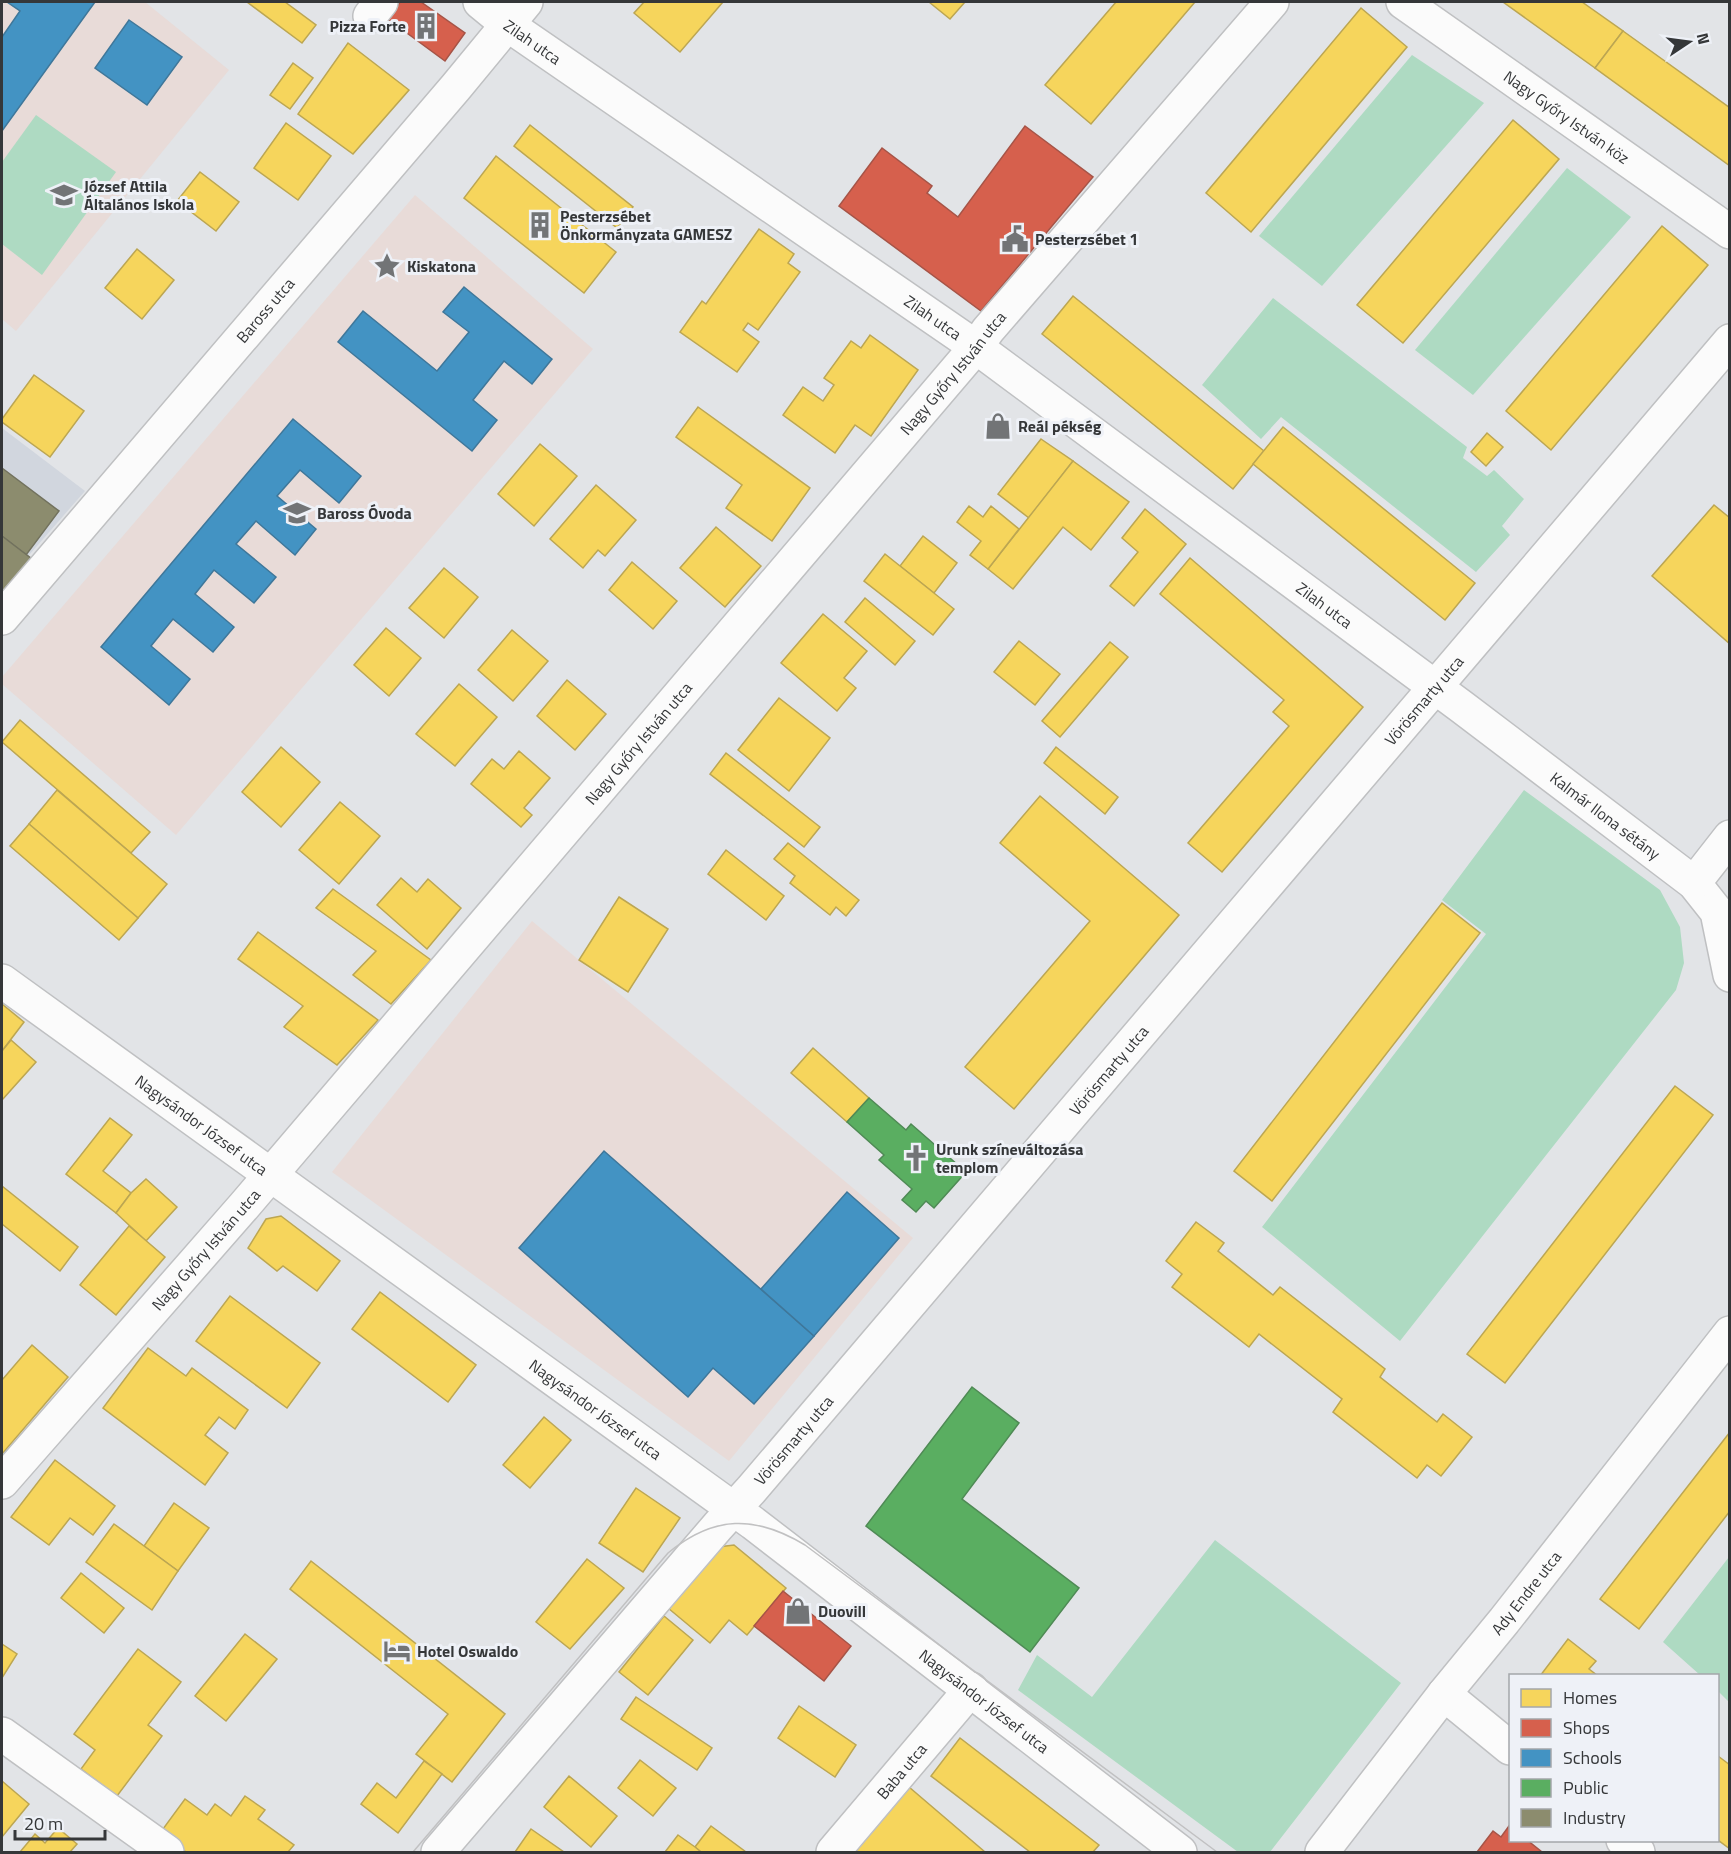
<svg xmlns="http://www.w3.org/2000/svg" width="1731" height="1854" font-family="'Titillium Web',sans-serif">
<rect width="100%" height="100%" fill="#e2e4e7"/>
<path fill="#d1d6de" d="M2 428 85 491 2 586Z"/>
<g fill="#e8dbd8">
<path d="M2 2H145L229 70 16 331 2 319Z"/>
<path d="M415 195 593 349 176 835 2 684V677Z"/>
<path d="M532 921 913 1238 729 1461 332 1172Z"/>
</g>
<g fill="#aedac2">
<path d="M1412 55 1484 103 1322 286 1259 236Z"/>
<path d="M36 115 116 172 42 275 2 244V162Z"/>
<path d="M1567 168 1631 217 1473 395 1415 350Z"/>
<path d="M1273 298 1467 447 1463 458 1487 476 1494 470 1524 499 1502 526 1510 535 1476 572 1281 417 1261 439 1202 385Z"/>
<path d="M1524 790 1660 890 1680 927 1684 963 1676 990 1400 1341 1262 1227 1486 934 1442 900Z"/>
<path d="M1215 1540 1401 1683 1270 1852H1238L1018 1690 1037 1655 1092 1697Z"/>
<path d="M1729 1557V1702L1718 1691V1676L1700 1675 1663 1642Z"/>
</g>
<g fill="#f6d55c" stroke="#bca652" stroke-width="1.5">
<path d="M247 2H285L316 25 302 43Z"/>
<path d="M644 2H723L680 52 634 13Z"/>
<path d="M929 2H965L950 19Z"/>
<path d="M1116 2H1195L1091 124 1045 85Z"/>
<path d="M1503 2H1582L1623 31 1595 68Z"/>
<path d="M1361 8 1407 47 1251 232 1206 193Z"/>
<path d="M1623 31 1730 108V166L1595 68Z"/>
<path d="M348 43 409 90 353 154 298 114Z"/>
<path d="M293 63 313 78 290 109 270 95Z"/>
<path d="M1513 120 1559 159 1403 343 1357 305Z"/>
<path d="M286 123 331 156 298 200 254 168Z"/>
<path d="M530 125 633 207 617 228 514 146Z"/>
<path d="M496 156 616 252 584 293 464 198Z"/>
<path d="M200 172 239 202 216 231 177 201Z"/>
<path d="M1662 226 1708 265 1551 450 1506 411Z"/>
<path d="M759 229 794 254 788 263 800 272 758 330 748 323 743 330 759 342 737 372 680 332 702 301 706 304Z"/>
<path d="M137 249 174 280 142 319 105 288Z"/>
<path d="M1073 296 1264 451 1233 489 1042 334Z"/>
<path d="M870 335 918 370 871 436 855 425 835 453 783 415 803 387 823 401 834 385 824 378 851 341 861 348Z"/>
<path d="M34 375 84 411 50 457 2 422V419Z"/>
<path d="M698 407 810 488 772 541 726 508 742 485 676 437Z"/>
<path d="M1283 427 1475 583 1445 620 1253 464Z"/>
<path d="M1487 433 1503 447 1486 466 1471 452Z"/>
<path d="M1041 439 1073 461 1029 518 998 494Z"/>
<path d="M540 444 577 476 534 526 498 494Z"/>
<path d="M1073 461 1129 502 1091 550 1063 527 1013 589 988 569Z"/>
<path d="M596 485 636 520 605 556 598 550 583 568 550 539Z"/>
<path d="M1714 505 1730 518V644L1652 576Z"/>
<path d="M969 506 983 517 991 506 1019 529 988 569 970 555 981 541 957 522Z"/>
<path d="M1145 509 1186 544 1134 606 1110 586 1138 552 1122 538Z"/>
<path d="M716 527 761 566 725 607 680 568Z"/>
<path d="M923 536 957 563 934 593 900 566Z"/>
<path d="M885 554 954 609 933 635 864 581Z"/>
<path d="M1190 558 1363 707 1222 872 1188 843 1289 726 1273 712 1284 700 1160 594Z"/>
<path d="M632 562 677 601 653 629 609 590Z"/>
<path d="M444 568 478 597 444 638 409 608Z"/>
<path d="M865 598 915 641 895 665 845 622Z"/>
<path d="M823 614 867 651 844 678 856 688 837 711 781 663Z"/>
<path d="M386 628 421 658 389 696 354 665Z"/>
<path d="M512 630 548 661 513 701 478 670Z"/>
<path d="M1019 641 1060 674 1035 705 994 672Z"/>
<path d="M1110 642 1128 657 1060 737 1042 721Z"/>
<path d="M567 680 606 714 575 750 537 716Z"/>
<path d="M459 684 497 717 455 766 416 734Z"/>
<path d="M779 698 830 738 789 791 738 750Z"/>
<path d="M20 720 150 832 131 853 2 742Z"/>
<path d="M281 747 320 782 281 827 242 792Z"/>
<path d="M1056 747 1118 797 1105 814 1044 763Z"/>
<path d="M519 751 550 778 524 808 532 815 521 827 471 784 492 759 504 769Z"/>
<path d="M726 753 820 827 804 847 710 774Z"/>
<path d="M57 790 167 884 138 918 29 824Z"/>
<path d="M1040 796 1179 915 1014 1109 965 1067 1090 921 1000 843Z"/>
<path d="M340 802 380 836 339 884 299 850Z"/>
<path d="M29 824 138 918 119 940 10 846Z"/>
<path d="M788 843 859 900 846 916 836 907 830 915 790 883 795 876 774 859Z"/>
<path d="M726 850 784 896 766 920 708 874Z"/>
<path d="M401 878 417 892 428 879 461 908 427 949 377 905Z"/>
<path d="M333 889 431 960 391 1004 353 975 376 951 316 908Z"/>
<path d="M619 897 668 929 628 992 579 960Z"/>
<path d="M1442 903 1480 933 1272 1201 1234 1171Z"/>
<path d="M258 932 378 1020 337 1065 284 1027 303 1006 238 959Z"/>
<path d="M2 1004 24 1022 2 1051Z"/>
<path d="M11 1040 36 1062 2 1100V1051Z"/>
<path d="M813 1048 869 1098 847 1122 791 1073Z"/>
<path d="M1675 1086 1713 1115 1505 1383 1467 1354Z"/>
<path d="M110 1118 132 1135 103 1171 131 1193 116 1213 66 1174Z"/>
<path d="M146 1179 177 1207 146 1241 116 1213 131 1193Z"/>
<path d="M2 1186 78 1247 60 1271 2 1224Z"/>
<path d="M281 1216 340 1261 317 1291 283 1266 277 1271 248 1248 266 1219Z"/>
<path d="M1196 1222 1224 1243 1218 1251 1273 1295 1280 1287 1385 1369 1380 1377 1437 1422 1443 1414 1472 1437 1441 1476 1427 1465 1417 1478 1333 1412 1342 1399 1259 1334 1249 1347 1172 1287 1182 1274 1166 1261Z"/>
<path d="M129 1226 165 1257 116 1315 80 1285Z"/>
<path d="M380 1292 476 1365 448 1402 352 1329Z"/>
<path d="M230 1296 320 1363 287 1408 196 1341Z"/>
<path d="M32 1345 68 1377 2 1454V1380Z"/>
<path d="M148 1348 186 1376 192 1368 248 1410 235 1429 219 1417 205 1435 228 1453 205 1485 103 1408Z"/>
<path d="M544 1417 571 1440 530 1488 503 1465Z"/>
<path d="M1730 1432V1511L1639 1629 1600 1599Z"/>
<path d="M55 1460 115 1506 93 1535 70 1518 49 1545 11 1517Z"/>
<path d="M636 1488 680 1518 643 1572 599 1543Z"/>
<path d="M174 1503 209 1528 178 1571 144 1546Z"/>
<path d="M114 1524 178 1571 152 1610 86 1562Z"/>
<path d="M734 1545 786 1588 747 1635 729 1620 710 1643 668 1608 718 1547Z"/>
<path d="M587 1559 624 1588 570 1649 536 1622Z"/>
<path d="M311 1561 505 1714 452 1782 416 1754 448 1714 290 1589Z"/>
<path d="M81 1573 124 1608 104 1633 61 1598Z"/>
<path d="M664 1616 693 1640 648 1695 619 1672Z"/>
<path d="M245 1634 277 1659 226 1721 195 1696Z"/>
<path d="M1568 1639 1596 1661 1589 1669 1598 1676H1540Z"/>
<path d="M2 1644 17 1654 2 1678Z"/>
<path d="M138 1649 181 1682 148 1725 162 1736 117 1796 81 1769 95 1750 74 1734Z"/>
<path d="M636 1697 712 1748 697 1770 621 1719Z"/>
<path d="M799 1706 856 1745 835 1777 778 1738Z"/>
<path d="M960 1738 1099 1845 1093 1852H1030L931 1776Z"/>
<path d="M1718 1756 1730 1765V1849L1718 1840Z"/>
<path d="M640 1760 676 1788 653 1816 618 1788Z"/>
<path d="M424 1761 442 1774 398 1833 361 1804 377 1783 396 1798Z"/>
<path d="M569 1776 617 1816 591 1847 544 1807Z"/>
<path d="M2 1781 29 1804 2 1837Z"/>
<path d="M909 1787 985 1852H853Z"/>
<path d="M245 1796 265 1810 258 1819 294 1845 288 1852H186L160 1833 185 1799 207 1815 215 1804 231 1816Z"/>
<path d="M711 1826 746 1852H701L695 1847Z"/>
<path d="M58 1828 77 1844 70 1852H20L35 1834 45 1843Z"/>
<path d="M531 1829 564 1852H515Z"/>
<path d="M678 1835 695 1847 701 1852H665Z"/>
</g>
<g fill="#d6604d" stroke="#a65447" stroke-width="1.5">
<path d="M400 2H421L465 33 445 61 388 19Z"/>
<path d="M1025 126 1093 177 981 311 839 206 882 148 932 186 927 193 958 217Z"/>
<path d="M783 1591 851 1646 824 1681 754 1626Z"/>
<path d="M1509 1826 1510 1828V1840H1527L1542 1852H1477L1493 1831 1501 1837Z"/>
</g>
<g fill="#4393c3" stroke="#3f779a" stroke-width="1.5">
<path d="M7 2H95L2 131V37L20 11Z"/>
<path d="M129 20 182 57 147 105 95 68Z"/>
<path d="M464 287 552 359 532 384 504 361 473 400 497 420 472 451 338 342 363 311 437 371 469 332 443 312Z"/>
<path d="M293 419 361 476 339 503 300 470 277 496 316 529 295 555 256 521 236 544 276 577 254 603 214 570 195 594 234 627 213 652 173 619 151 646 190 679 169 705 101 647Z"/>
<path d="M604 1151 814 1336 754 1404 713 1368 688 1397 519 1248Z"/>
<path d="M847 1192 899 1238 814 1336 761 1289Z"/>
</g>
<g fill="#5aae61" stroke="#4f8a55" stroke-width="1.5">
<path d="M869 1098 906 1130 911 1124 966 1172 934 1208 926 1201 916 1212 902 1200 912 1189 879 1160 884 1155 847 1122Z"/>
<path d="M972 1387 1019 1423 962 1499 1079 1588 1030 1652 866 1526Z"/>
</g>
<g fill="#8c8c6e" stroke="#72725e" stroke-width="1.5">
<path d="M2 468 59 511 26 555 2 536Z"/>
<path d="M2 536 32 559 5 594 2 591Z"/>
</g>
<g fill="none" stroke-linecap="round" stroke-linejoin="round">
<defs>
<g id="minor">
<path id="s1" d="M480 2 508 25 976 347 1462 707 1694 883 1717 912 1730 975"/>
<path id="s2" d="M1403 2 1730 232"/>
<path d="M370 16 381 2"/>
<path d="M1694 883 1730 837"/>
<path id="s3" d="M2 1482 244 1206 976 347 988 330 1272 2"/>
<path d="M1444 1694 1510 1748"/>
<path d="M2 1734 167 1852"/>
<path d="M1623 1840 1638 1852"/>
<path id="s4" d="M438 1852 718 1526 751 1490 1730 341"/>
<path id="s5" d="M833 1852 971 1689"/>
<path id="s6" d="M1322 1852 1444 1694 1504 1621 1730 1333"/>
</g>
<g id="tertiary">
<path id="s7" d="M2 618 456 87 526 2"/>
<path id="s8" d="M2 981 753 1523 1180 1852"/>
</g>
</defs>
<use href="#minor" stroke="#bfc0c2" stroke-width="36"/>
<use href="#tertiary" stroke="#bfc0c2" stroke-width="36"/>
<use href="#minor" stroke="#fbfbfb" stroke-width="33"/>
<use href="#tertiary" stroke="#fbfbfb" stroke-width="33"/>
<path stroke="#c1c1c2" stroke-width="1.5" d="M413 1852 668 1553C714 1515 755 1515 805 1545L1217 1852"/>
</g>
<defs>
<symbol id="building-bare" viewBox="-9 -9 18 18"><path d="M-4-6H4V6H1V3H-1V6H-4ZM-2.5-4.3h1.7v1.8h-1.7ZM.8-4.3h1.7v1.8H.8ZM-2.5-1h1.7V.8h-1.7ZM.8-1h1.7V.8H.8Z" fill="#727476" stroke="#eef1f7" stroke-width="2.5" paint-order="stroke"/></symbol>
<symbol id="school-bare" viewBox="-9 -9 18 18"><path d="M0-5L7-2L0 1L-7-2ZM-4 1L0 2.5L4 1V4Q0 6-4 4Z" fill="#727476" stroke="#eef1f7" stroke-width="2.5" paint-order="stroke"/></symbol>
<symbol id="civic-bare" viewBox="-9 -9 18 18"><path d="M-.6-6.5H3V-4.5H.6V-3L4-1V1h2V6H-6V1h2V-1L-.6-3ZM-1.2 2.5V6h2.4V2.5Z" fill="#727476" stroke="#eef1f7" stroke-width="2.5" paint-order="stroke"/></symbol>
<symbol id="sight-bare" viewBox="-9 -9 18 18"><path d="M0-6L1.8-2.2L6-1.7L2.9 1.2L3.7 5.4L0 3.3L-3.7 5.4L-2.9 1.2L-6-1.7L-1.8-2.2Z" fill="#727476" stroke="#eef1f7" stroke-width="2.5" paint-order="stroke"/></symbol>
<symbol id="shop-bare" viewBox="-9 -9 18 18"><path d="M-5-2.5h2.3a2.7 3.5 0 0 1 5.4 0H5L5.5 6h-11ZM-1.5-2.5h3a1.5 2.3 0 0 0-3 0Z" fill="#727476" stroke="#eef1f7" stroke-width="2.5" paint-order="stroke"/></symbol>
<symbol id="church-bare" viewBox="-9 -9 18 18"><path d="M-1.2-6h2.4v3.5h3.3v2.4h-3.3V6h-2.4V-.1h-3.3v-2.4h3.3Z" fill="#727476" stroke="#eef1f7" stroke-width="2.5" paint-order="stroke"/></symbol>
<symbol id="hotel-bare" viewBox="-9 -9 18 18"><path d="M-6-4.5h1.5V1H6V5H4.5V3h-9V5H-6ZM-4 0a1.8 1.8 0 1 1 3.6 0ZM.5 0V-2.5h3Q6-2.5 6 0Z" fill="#727476" stroke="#eef1f7" stroke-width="2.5" paint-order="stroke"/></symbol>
</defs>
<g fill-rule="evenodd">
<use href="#building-bare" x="407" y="7" width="38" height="38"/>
<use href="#school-bare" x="45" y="176" width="38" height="38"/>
<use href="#building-bare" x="521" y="206" width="38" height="38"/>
<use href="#civic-bare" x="996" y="220" width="38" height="38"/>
<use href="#sight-bare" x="368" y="247" width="38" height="38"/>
<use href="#shop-bare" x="979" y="407" width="38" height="38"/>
<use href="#school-bare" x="278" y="494" width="38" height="38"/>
<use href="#church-bare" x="897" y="1139" width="38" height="38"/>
<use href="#shop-bare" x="779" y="1592" width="38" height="38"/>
<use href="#hotel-bare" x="378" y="1632" width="38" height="38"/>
</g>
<g text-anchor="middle" stroke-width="6" stroke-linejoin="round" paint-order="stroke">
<g font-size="16" font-weight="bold" fill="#353739" stroke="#eef1f7" text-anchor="start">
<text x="406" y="32" text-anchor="end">Pizza Forte</text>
<text x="84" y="192">József Attila<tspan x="84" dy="18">Általános Iskola</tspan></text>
<text x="560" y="222">Pesterzsébet<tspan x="560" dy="18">Önkormányzata GAMESZ</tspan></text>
<text x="1035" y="245">Pesterzsébet 1</text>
<text x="407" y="272">Kiskatona</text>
<text x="1018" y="432">Reál pékség</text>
<text x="317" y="519">Baross Óvoda</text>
<text x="936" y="1155">Urunk színeváltozása<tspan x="936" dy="18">templom</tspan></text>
<text x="818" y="1617">Duovill</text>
<text x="417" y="1657">Hotel Oswaldo</text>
</g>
<g font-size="16" fill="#353739" stroke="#eef1f7">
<text dy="6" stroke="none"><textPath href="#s1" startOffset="66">Zilah utca</textPath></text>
<text dy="6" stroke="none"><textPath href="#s2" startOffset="200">Nagy Győry István köz</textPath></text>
<text dy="6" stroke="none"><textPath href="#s7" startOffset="405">Baross utca</textPath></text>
<text dy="6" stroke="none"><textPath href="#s1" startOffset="552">Zilah utca</textPath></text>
<text dy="6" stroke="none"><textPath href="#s3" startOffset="1461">Nagy Győry István utca</textPath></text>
<text dy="6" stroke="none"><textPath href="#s1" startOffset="1038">Zilah utca</textPath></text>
<text dy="6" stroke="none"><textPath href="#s4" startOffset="1516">Vörösmarty utca</textPath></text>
<text dy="6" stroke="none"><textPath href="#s3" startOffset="975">Nagy Győry István utca</textPath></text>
<text dy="6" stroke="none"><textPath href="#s1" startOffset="1389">Kalmár Ilona sétány</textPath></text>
<text dy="6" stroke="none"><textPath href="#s4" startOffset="1030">Vörösmarty utca</textPath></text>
<text dy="6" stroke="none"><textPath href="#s8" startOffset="246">Nagysándor József utca</textPath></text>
<text dy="6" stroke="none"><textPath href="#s3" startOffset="309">Nagy Győry István utca</textPath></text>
<text dy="6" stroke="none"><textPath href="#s8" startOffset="732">Nagysándor József utca</textPath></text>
<text dy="6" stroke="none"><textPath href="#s4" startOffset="544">Vörösmarty utca</textPath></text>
<text dy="6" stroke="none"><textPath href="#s6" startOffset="330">Ady Endre utca</textPath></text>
<text dy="6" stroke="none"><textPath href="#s8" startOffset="1218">Nagysándor József utca</textPath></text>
<text dy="6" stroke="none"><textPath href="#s5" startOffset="106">Baba utca</textPath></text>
</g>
</g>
<rect width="1731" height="1854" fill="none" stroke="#353739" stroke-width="6"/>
<rect x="1509" y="1674" width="210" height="168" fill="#eef1f7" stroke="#a4a7ab" stroke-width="1.5"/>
<rect x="1521" y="1689" width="30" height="18" fill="#f6d55c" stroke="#a4a7ab" stroke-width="1.5"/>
<text x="1563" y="1704" font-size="18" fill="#353739">Homes</text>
<rect x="1521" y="1719" width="30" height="18" fill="#d6604d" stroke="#a4a7ab" stroke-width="1.5"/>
<text x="1563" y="1734" font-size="18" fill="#353739">Shops</text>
<rect x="1521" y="1749" width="30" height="18" fill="#4393c3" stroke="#a4a7ab" stroke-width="1.5"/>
<text x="1563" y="1764" font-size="18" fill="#353739">Schools</text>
<rect x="1521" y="1779" width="30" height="18" fill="#5aae61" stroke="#a4a7ab" stroke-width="1.5"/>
<text x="1563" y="1794" font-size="18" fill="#353739">Public</text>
<rect x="1521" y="1809" width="30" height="18" fill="#8c8c6e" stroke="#a4a7ab" stroke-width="1.5"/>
<text x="1563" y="1824" font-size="18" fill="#353739">Industry</text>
<g transform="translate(1689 42) rotate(77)" stroke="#eef1f7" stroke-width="4.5" paint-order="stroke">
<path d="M0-4.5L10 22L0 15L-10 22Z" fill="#353739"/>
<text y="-9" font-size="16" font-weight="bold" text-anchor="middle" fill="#353739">N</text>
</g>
<path d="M15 1830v9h90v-9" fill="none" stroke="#353739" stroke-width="3"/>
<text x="24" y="1830" font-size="18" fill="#353739" stroke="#eef1f7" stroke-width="4.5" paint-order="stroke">20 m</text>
</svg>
